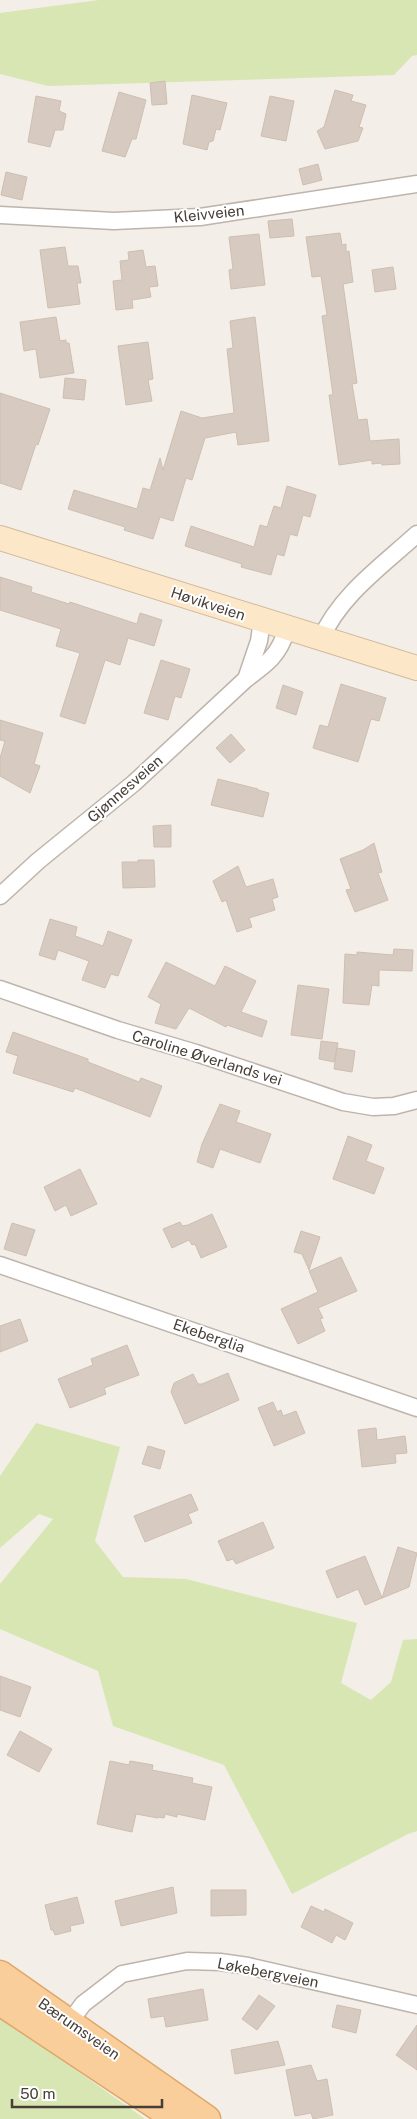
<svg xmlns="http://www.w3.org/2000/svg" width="417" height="2119" font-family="'Public Sans',sans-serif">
<rect width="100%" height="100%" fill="#f3eee8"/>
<g fill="#d7e6b2">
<path d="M99 0H417V55L412 56 394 75 48 86 0 74V13Z"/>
<path d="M36 1423 120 1447 95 1541 123 1577 186 1579 357 1623 341 1683 371 1700 391 1682 403 1640 417 1639V1831L408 1834 292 1894 224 1765 113 1726 98 1671 0 1629V1584L53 1519 39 1514 0 1548V1476Z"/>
<path d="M0 2016 145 2119H0Z"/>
</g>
<g fill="#d7cbc1" stroke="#cfbeb1">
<path d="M165 81 167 104 152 105 150 83Z"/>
<path d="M335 90 353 95 351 101 366 105 359 127 363 128 358 141 325 149 317 131 324 127Z"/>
<path d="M119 92 146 100 136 139H132L125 157 102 151Z"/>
<path d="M192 95 227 103 220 130 216 129 213 141 209 142 207 150 183 144Z"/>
<path d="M36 96 61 101 59 111 66 114 63 130H55L50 147 28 142Z"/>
<path d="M270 96 294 101 286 141 261 136Z"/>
<path d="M318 164 322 180 303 185 299 169Z"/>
<path d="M6 172 27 177 22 200 1 195Z"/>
<path d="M292 219 294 236 270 238 268 221Z"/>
<path d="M340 233 342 245 346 244V252L349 251 353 282 343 284 357 383 352 384 358 420 367 419 370 441 399 439 400 464 382 465 381 463 372 464V460L339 465 329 395H333L322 316 327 315 321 276 312 277 306 237Z"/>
<path d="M259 234 265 285 231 289 229 270 233 269 229 237Z"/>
<path d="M65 247 68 266H78L81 283H77L80 304 48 308 40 250Z"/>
<path d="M143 250 146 267 155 266 158 286 149 287 151 297 132 300 133 308 116 310 113 281 122 280 120 261 129 260 128 252Z"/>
<path d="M393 267 396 289 375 292 372 270Z"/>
<path d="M56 317 60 341 66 340V343H69L74 373 40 378 36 349 24 351 20 322Z"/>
<path d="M255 317 269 441 238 445 236 432 205 438 192 480 186 478 173 521 160 517 153 539 124 530 125 527 68 509 74 490 137 509 143 488 150 490 160 458 163 470 181 411 202 418 234 413 227 349 233 348 230 321Z"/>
<path d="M148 342 153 379 148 380 152 401 126 405 118 346Z"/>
<path d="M65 378 86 380 84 400 63 398Z"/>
<path d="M0 393 50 409 38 445 36 444 21 490 0 483Z"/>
<path d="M287 486 316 495 310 517 303 515 297 536 290 534 284 556 277 554 271 575 241 567 242 564 185 546 191 526 254 547 260 525 267 527 274 506 281 508Z"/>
<path d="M0 577 32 587 31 592 69 604 70 602 137 624 140 613 162 620 154 646 128 638 120 665 105 660 85 724 60 716 80 653 56 646 61 629 0 610Z"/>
<path d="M161 660 190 669 181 698 175 696 168 720 144 713Z"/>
<path d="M341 684 386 698 379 721 371 719 358 762 313 748 320 725 328 727Z"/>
<path d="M283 685 303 692 296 715 276 708Z"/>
<path d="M0 720 43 733 34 764 40 766 30 793 0 776V758L5 741 0 740Z"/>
<path d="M231 734 245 750 230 763 216 748Z"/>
<path d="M218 779 258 789V790L269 793 263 817 211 805Z"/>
<path d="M171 825V847H154L153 826Z"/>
<path d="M374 843 382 872 378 873 388 900 355 912 346 890 351 889 340 859 363 850Z"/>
<path d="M138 860H154L155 887 123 888 122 862H138Z"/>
<path d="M238 866 246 887 273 879 278 897 272 899 275 910 249 918 252 927 237 932 226 900 222 902 213 881Z"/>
<path d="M50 919 77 927 75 936 103 946 108 931 132 940 118 976 111 974 105 988 82 980 89 961 58 950 55 960 39 955Z"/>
<path d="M394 949 413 950 412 971 379 970V986L372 985 369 1005 343 1003 345 954 357 955V952L393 955Z"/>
<path d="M166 962 215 986 225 966 256 981 241 1012 267 1021 262 1037 227 1025 226 1027 189 1008 176 1029 155 1023 161 1004 148 997Z"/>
<path d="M298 985 329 989 322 1039 291 1035Z"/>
<path d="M13 1032 88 1059V1062L139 1082 141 1078 162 1086 150 1117 75 1088 73 1092 13 1073 18 1056 6 1052Z"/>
<path d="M321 1041 338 1043 334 1062 319 1059Z"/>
<path d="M337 1048 355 1051 352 1072 334 1069Z"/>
<path d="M220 1104 240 1111 236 1122 271 1134 260 1163 220 1149 213 1168 197 1162 202 1144Z"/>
<path d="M348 1136 372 1145 366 1161 384 1168 374 1194 333 1179Z"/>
<path d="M80 1169 97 1204 71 1216 66 1205 55 1211 44 1187Z"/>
<path d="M212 1214 227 1247 201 1258 195 1244 192 1245 189 1240 172 1248 163 1229 180 1222 182 1226 188 1225Z"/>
<path d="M12 1223 35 1230 26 1256 4 1249Z"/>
<path d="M301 1231 320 1237 309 1270 302 1254 294 1252Z"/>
<path d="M341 1257 357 1291 318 1308 323 1318 320 1319 325 1331 298 1344 281 1309 318 1292 309 1271Z"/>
<path d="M20 1319 28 1341 0 1352V1326Z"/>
<path d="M127 1345 139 1375 104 1388 106 1394 70 1408 58 1379 93 1365 91 1359Z"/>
<path d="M228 1373 239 1400 185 1424 171 1392 174 1383 193 1374 198 1384H202Z"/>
<path d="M273 1402 277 1412 281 1410 283 1416 296 1411 305 1433 274 1446 258 1408Z"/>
<path d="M376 1428 377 1440 405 1436 407 1453 395 1454 396 1463 362 1467 358 1430Z"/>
<path d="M148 1446 165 1451 160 1469 142 1464Z"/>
<path d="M191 1494 198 1510 188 1514 192 1523 145 1542 134 1516Z"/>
<path d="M263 1522 274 1548 236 1564 233 1559 227 1561 218 1541Z"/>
<path d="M398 1547 417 1553 409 1587 365 1605 358 1589 337 1598 326 1571 365 1556 382 1598Z"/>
<path d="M0 1676 31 1687 20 1717 0 1710Z"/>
<path d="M20 1731 52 1749 39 1772 7 1755Z"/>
<path d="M110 1761 129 1765 130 1761 153 1765 152 1770 193 1778 192 1783 212 1787 205 1820 177 1814V1817L165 1814 164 1818 158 1817V1818L136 1814 132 1832 97 1824Z"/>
<path d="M173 1887 177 1913 121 1926 115 1901Z"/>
<path d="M211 1890H246V1915L211 1916Z"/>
<path d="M77 1897 84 1923 70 1926 71 1931 55 1935 53 1930H51L45 1905Z"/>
<path d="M311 1906 324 1912 325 1909 353 1923 345 1940 336 1935 332 1943 301 1927Z"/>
<path d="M203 1989 208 2020 166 2027 164 2016 151 2018 148 1999Z"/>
<path d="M259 1995 275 2006 257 2030 242 2019Z"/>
<path d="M337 2005 361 2010 356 2033 332 2027Z"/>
<path d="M417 2025V2070L396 2055Z"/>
<path d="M278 2041 285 2065 235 2074 231 2050Z"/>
<path d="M311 2065 317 2081 327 2079 333 2115 313 2119 311 2113 295 2116 286 2070Z"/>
</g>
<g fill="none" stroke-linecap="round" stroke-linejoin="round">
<defs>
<g id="street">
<path d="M0 215 114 221 200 217 417 184"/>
<path d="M321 639C339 596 383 565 417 534"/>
<path d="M246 679 259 641 262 621"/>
<path d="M0 896 38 861 134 783 246 679C268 663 279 655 287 629"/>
<path d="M0 989 118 1030 196 1053 343 1102 373 1107 394 1106 417 1100"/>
<path d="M0 1265 417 1408"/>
<path d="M64 2030 83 2004 122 1974 187 1961 220 1962 248 1966 417 2005"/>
</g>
<path id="secondary" d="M0 538 417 668"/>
<g id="primary">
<path d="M0 1974 207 2119"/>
<path d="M0 2002 176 2119"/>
</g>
</defs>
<use href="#street" stroke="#beb4ab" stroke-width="19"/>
<use href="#secondary" stroke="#d1b999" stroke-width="26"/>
<use href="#primary" stroke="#dfa86a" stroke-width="29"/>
<use href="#street" stroke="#fff" stroke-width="16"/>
<use href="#secondary" stroke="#fce7c9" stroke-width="24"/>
<use href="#primary" stroke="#face9a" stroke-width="26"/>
</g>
<g text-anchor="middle" stroke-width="4" stroke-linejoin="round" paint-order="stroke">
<g font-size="15" fill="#463e37" stroke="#fff">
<text transform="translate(209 214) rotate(-6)" y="5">Kleivveien</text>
<text transform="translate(208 604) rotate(18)" y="5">Høvikveien</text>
<text transform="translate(125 789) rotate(-41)" y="5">Gjønnesveien</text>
<text transform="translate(207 1058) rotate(17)" y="5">Caroline Øverlands vei</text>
<text transform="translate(209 1336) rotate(19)" y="5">Ekeberglia</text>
<text transform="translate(268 1973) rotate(11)" y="5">Løkebergveien</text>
<text transform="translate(79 2029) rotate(35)" y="5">Bærumsveien</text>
</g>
</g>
<path d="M12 2099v8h150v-8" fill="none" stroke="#463e37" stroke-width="2.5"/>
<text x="20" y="2099" font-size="15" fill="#463e37" stroke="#ffffff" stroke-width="4" paint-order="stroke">50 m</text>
</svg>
